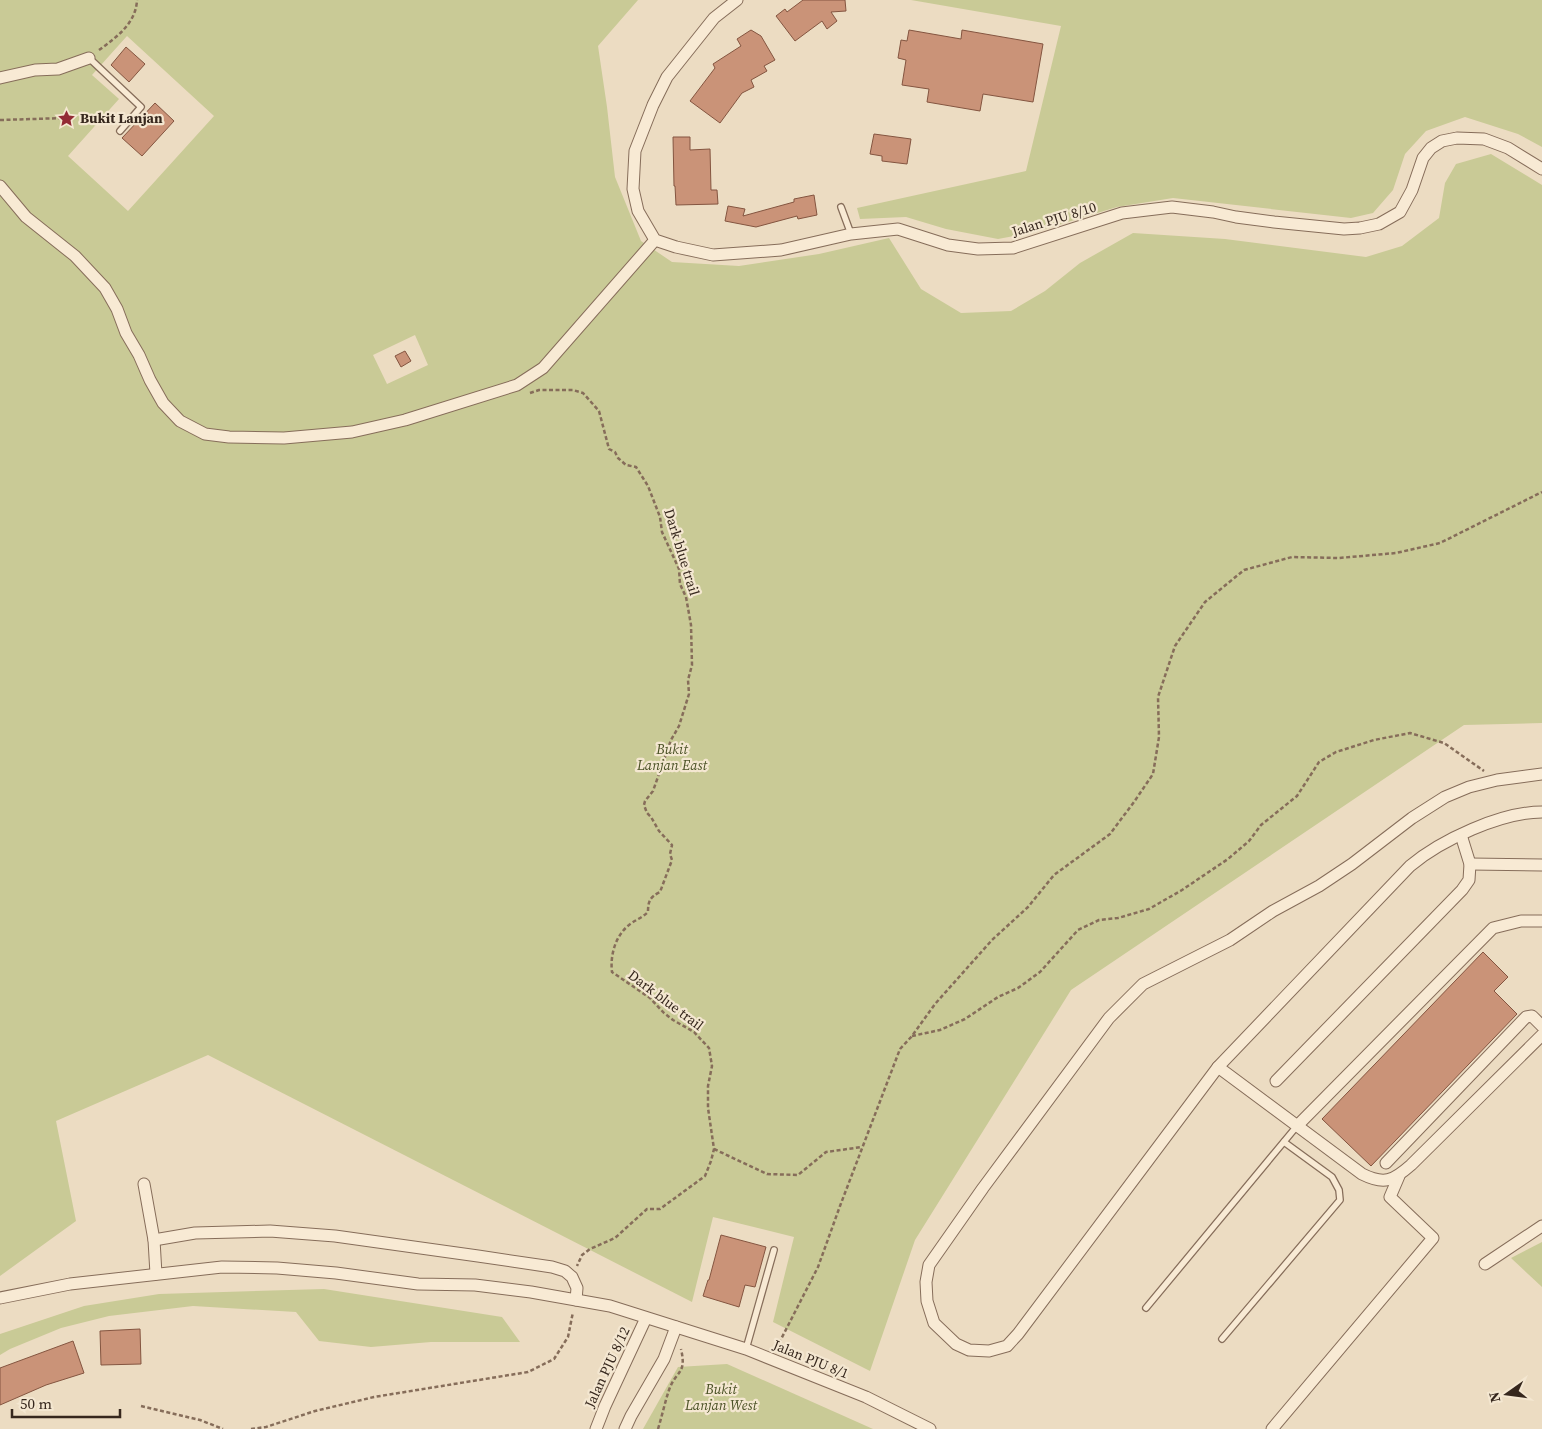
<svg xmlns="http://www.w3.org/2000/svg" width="1542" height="1429" font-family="'Source Serif 4',serif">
<rect width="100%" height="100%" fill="#ecdcc2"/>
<g fill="#c9ca96" fill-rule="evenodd">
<path d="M0 0H638L598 46 607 107 615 177 641 241 672 262 739 266 819 254 889 238 921 289 961 313 1011 311 1045 291 1080 263 1133 233 1225 239 1366 257 1402 246 1439 218 1445 183 1456 164 1491 154 1542 185V723L1464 725 1071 990 915 1240 870 1371 773 1322 794 1237 713 1217 692 1302 208 1055 56 1121 76 1221 0 1276ZM127 36 214 116 128 211 68 156 119 99 92 75ZM415 335 428 365 387 384 373 355Z"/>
<path d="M911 0H1542V147L1518 134 1465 117 1426 131 1405 154 1393 190 1373 213 1351 218 1173 198 1117 207 1035 232 998 239 946 229 906 217 860 219 857 208 1026 171 1061 26Z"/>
<path d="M1542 1242V1287L1511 1258Z"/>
<path d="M324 1289 502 1317 520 1342H431L371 1347 319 1341 296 1312 193 1306 109 1316 61 1328 10 1349 0 1355V1334L84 1306 159 1294Z"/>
<path d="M727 1364 873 1429H643L678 1367Z"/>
</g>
<g fill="#ca9378" stroke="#845540">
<path d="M803 0H845L846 11 831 12 837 21 827 29 822 21 795 41 776 16 785 9 787 12Z"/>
<path d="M751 30 761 36 775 60 764 66 767 71 751 80 754 87 742 93 720 123 690 101 715 68 713 64 741 46 737 39Z"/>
<path d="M909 30 961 39 962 30 1043 44 1033 102 983 94 980 111 927 102 929 89 902 85 906 60 898 58 901 40 907 41Z"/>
<path d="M126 47 145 64 129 82 111 65Z"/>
<path d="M155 103 174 121 142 156 122 138Z"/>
<path d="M874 134 911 139 907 164 882 161V156L870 154Z"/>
<path d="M673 137H690V150L710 149 711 190H717L718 204 676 205 675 186H674Z"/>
<path d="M814 195 817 215 798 219 797 216 756 227 725 221 728 206 745 209 743 216 794 202V199Z"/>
<path d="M405 351 411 361 401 367 395 356Z"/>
<path d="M1483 952 1508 977 1494 991 1517 1014 1371 1166 1322 1119Z"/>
<path d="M721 1235 766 1247 755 1287 745 1285 739 1307 703 1296 708 1280H709Z"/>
<path d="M140 1329 141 1364 101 1365 100 1331Z"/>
<path d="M73 1341 84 1373 46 1385 0 1405V1368Z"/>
</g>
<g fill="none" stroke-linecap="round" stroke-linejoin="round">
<defs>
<g id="lane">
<path d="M89 58 141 107 120 131"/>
<path d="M841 207 851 234"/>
<path d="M1146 1308 1297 1126"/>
<path d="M1222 1339 1340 1200 1339 1190 1332 1177 1284 1142"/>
<path d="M746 1349 774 1250"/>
</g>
<g id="street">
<path d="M737 0 714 18 667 77 653 105 635 151 633 189 638 211 655 240 676 247 713 255 781 250 851 234 898 229 948 245 978 249 1013 248 1122 213 1172 207 1213 212 1236 217 1274 222 1344 229 1360 228 1379 224 1400 212 1412 190 1423 158 1431 148 1442 141 1457 138 1484 139 1508 148 1542 169"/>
<path d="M0 78 35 70 58 69 89 58"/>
<path d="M0 186 26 217 75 256 105 288 117 309 126 333 139 355 150 380 163 403 180 421 205 434 229 437 284 438 352 432 405 420 517 385 543 368 655 240"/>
<path d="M1542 774 1497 780 1469 787 1445 797 1412 818 1352 864 1319 886 1273 911 1230 940 1143 984 1109 1018 983 1188 929 1265 926 1282 927 1301 934 1323 956 1344 969 1350 989 1351 1007 1346 1018 1334 1218 1067 1410 866C1441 840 1501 812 1542 812"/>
<path d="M1470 864 1542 865"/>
<path d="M1218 1067 1362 1174C1384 1185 1393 1181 1411 1165L1542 1035"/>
<path d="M1276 1081 1462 890 1469 880 1470 864 1461 835"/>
<path d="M1297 1126 1493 928 1521 921H1542"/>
<path d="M1386 1163 1526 1017 1532 1016 1542 1026"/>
<path d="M144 1184 154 1240 156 1274"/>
<path d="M154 1240 195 1233 270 1231 335 1236 478 1256 552 1267 565 1271 572 1277 577 1288 576 1300"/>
<path d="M1485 1264 1542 1226"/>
<path d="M0 1298 70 1284 222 1267 277 1268 336 1273 418 1284 475 1285 531 1292 610 1306 746 1349 866 1397 930 1429"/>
<path d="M596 1429 605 1406 646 1318"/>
<path d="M625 1429 631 1416 664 1359 676 1327"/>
<path d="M1272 1429 1433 1238 1390 1197 1399 1176"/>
</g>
</defs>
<use href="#lane" stroke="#866d5a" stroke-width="8"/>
<use href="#street" stroke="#866d5a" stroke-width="13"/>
<g stroke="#866d5a" stroke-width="2.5" stroke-dasharray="4 2.5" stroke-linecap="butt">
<path d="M99 50C117 37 136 23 137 0"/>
<path d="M0 120 66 118"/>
<path d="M530 393 539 390H573L583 393 599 411 609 449 615 452 618 458 626 465 636 467 648 486 660 517 662 532 679 569 680 584 686 597 691 625 692 665 688 680 689 694 679 726 671 740 653 791 645 801 644 805 647 813 651 817 659 831 672 845 670 854 672 860 660 892C650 897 648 901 648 912 642 918 635 920 629 925 615 936 610 956 612 972L650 998 664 1013 673 1020 694 1032 709 1048 712 1066 708 1086V1108L714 1149 711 1161 705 1176 660 1209H647L615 1238 590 1249 582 1255 577 1266"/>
<path d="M912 1036 940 1030 965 1019 998 997 1018 988 1040 972 1078 930 1099 920 1118 918 1149 909 1182 890 1228 859 1249 841 1261 825 1297 796 1319 762 1336 752 1374 740 1410 733 1444 743 1484 771"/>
<path d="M714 1149 767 1174 798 1175 826 1152 862 1147"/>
<path d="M776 1349 818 1267 840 1206 900 1049 912 1036 935 1004 992 940 1028 907 1054 875 1110 834 1134 802 1153 774 1159 737 1158 697 1175 646 1205 602 1244 570 1292 557 1339 558 1396 553 1440 543 1542 492"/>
<path d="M141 1406 200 1420 223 1429"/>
<path d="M251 1429 266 1427 315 1411 374 1397 528 1372 554 1359 568 1337 573 1312"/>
<path d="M658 1429C662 1416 665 1402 669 1390 676 1370 687 1375 681 1349"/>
</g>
<use href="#lane" stroke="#f8ead4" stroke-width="5.5"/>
<use href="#street" stroke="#f8ead4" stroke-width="11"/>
</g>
<defs>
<symbol id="sight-bare" viewBox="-9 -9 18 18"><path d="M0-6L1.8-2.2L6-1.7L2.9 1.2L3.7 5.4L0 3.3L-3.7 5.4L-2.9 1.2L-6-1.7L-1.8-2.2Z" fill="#932b35" stroke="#f4e7d1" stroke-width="2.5" paint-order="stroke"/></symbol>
</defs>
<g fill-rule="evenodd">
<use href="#sight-bare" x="54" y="106" width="25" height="25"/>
</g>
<g text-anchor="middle" stroke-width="4.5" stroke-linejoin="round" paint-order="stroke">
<g font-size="14" font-weight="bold" fill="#36271d" stroke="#f4e7d1" text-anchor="start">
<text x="80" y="123">Bukit Lanjan</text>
</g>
<g font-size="14" fill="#36271d" stroke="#f4e7d1">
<text transform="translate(1054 219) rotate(-17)" y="5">Jalan PJU 8/10</text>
<text transform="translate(682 552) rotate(73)" y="5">Dark blue trail</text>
<text transform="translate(666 1000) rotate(37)" y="5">Dark blue trail</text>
<text transform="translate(811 1359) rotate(22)" y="5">Jalan PJU 8/1</text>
<text transform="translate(607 1367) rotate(-65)" y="5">Jalan PJU 8/12</text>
</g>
<g font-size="14" font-style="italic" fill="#4a5125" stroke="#f4e7d1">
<text x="672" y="754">Bukit<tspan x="672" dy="16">Lanjan East</tspan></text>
<text x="721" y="1394">Bukit<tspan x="721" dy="16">Lanjan West</tspan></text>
</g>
</g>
<g transform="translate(1507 1394) rotate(256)" stroke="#f4e7d1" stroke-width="4" paint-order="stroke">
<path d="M0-4L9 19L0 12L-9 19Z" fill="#36271d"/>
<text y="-8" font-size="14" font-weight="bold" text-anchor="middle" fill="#36271d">N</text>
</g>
<path d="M12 1409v8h108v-8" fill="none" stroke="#36271d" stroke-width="2.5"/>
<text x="20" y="1409" font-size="15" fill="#36271d" stroke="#f4e7d1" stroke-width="4" paint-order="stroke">50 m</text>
</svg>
